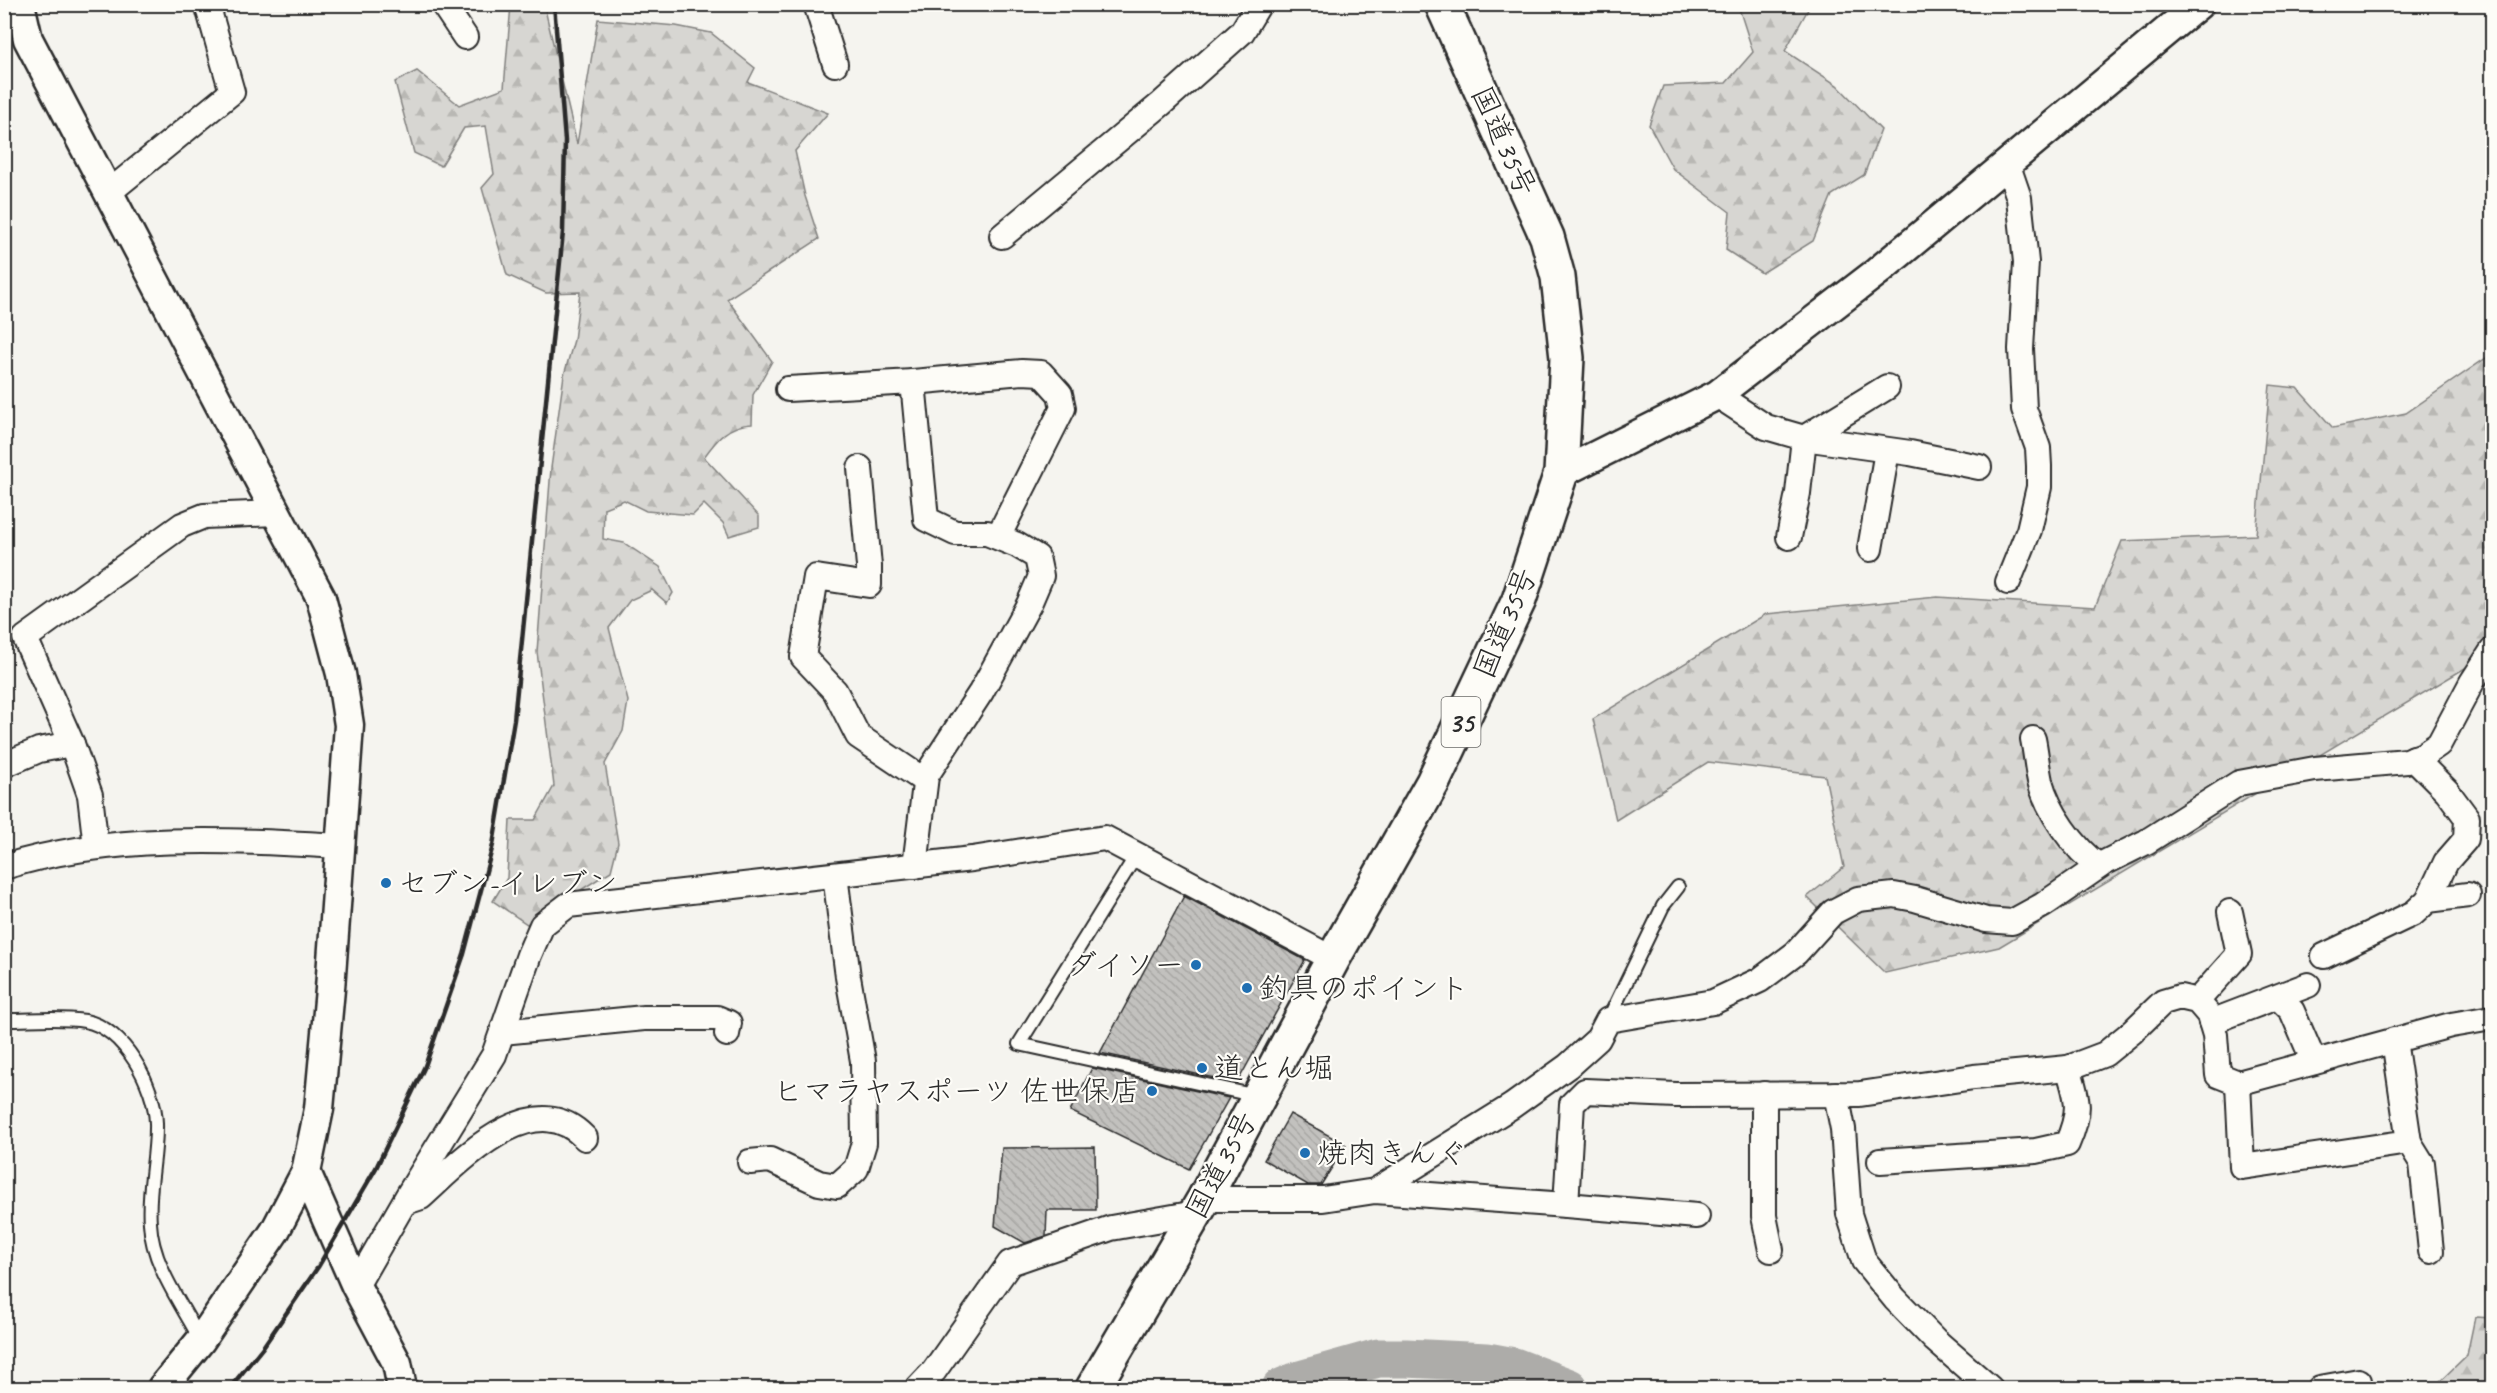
<svg xmlns="http://www.w3.org/2000/svg" width="2497" height="1393" font-family="Caveat,'Klee One',sans-serif">
<defs>
<pattern id="forest-firs" width="22" height="20" patternUnits="userSpaceOnUse" patternTransform="scale(1.5)"><rect width="22" height="20" fill="#d7d6d2"/><path d="M5 1l3.5 6h-7zM16 11l3.5 6h-7z" fill="#b9b8b4"/></pattern>
<pattern id="building-back-hatch" width="6" height="6" patternUnits="userSpaceOnUse" patternTransform="scale(1.5)"><rect width="6" height="6" fill="#c2c1be"/><path d="M-1 5l2 2M0 0l6 6M5-1l2 2" fill="none" stroke="#a7a6a3"/></pattern>
</defs>
<rect width="100%" height="100%" fill="#f5f4ef"/>
<filter id="ink" filterUnits="userSpaceOnUse"><feTurbulence type="fractalNoise" baseFrequency=".0167" numOctaves="2"/><feDisplacementMap in="SourceGraphic" scale="12" xChannelSelector="R" yChannelSelector="G"/><feConvolveMatrix kernelMatrix="1 2 1 2 8 2 1 2 1" color-interpolation-filters="sRGB"/></filter>
<g filter="url(#ink)">
<g fill="url(#forest-firs)" stroke="#81807e" stroke-width="1.5">
<path d="M1811 4 1785 51 1837 85 1881 130 1864 175 1832 195 1813 241 1762 273 1726 250 1730 212 1673 169 1649 125 1663 86 1726 83 1753 52 1738 5Z"/>
<path d="M511 5H544L577 144 598 19 676 26 711 33 755 68 748 82 828 113 795 151 805 196 819 239 727 299 772 361 753 395 752 424C728 425 717 439 704 457L759 516V527L729 536 723 523 704 504 693 515 646 511 624 500 604 508 603 539 624 543 660 567 673 593 667 603 652 590 630 600 609 628 628 701 623 731 605 764 618 843 611 871 527 924 493 901 507 878 510 820H535L554 786 537 652 551 468 564 375 574 340 580 292 546 293 507 275 482 188 494 174 486 126 464 128 441 166 414 153 395 82 417 71 459 105 504 88Z"/>
<path d="M2492 354V652L1999 947 1885 973 1807 897 1844 867 1825 776 1708 762 1616 820 1593 719 1766 614 1937 597 2095 607 2122 541 2256 535 2270 385 2297 388 2333 428 2406 413Z"/>
<path d="M2475 1317 2492 1318V1388H2433L2467 1355Z"/>
</g>
<g fill="none" stroke-linecap="round" stroke-linejoin="round">
<path stroke="#adaca9" stroke-width="39" d="M1281 1388 1300 1380 1378 1358H1406L1487 1362 1514 1367 1569 1388"/>
</g>
<g fill="url(#building-back-hatch)" stroke="#2b2b2b" stroke-width="1.5">
<path d="M1184 896 1305 960 1237 1083 1100 1053Z"/>
<path d="M1092 1068 1229 1098 1189 1169 1070 1111Z"/>
<path d="M1290 1114 1346 1145 1321 1185H1308L1264 1160Z"/>
<path d="M1095 1147 1096 1210H1047L1046 1236 1025 1243 995 1226 1002 1148Z"/>
</g>
<g fill="none" stroke-linecap="round" stroke-linejoin="round">
<defs>
<g id="service">
<path d="M1137 854 1019 1044 1257 1096"/>
<path d="M7 1020C32 1020 60 1017 85 1021 124 1028 155 1086 156 1123 157 1156 147 1190 150 1223 152 1265 181 1303 200 1339"/>
<path d="M1608 1020 1663 906 1678 887"/>
</g>
<g id="minor">
<path d="M443 4 465 37"/>
<path d="M816 4 835 64"/>
<path d="M2007 163 2019 198 2026 262 2021 349 2024 409 2038 448 2039 466V487L2029 530 2008 582"/>
<path d="M108 193 232 92 207 4"/>
<path d="M1002 236 1161 104 1242 32 1259 4"/>
<path d="M913 382 1022 372 1041 373 1060 394 1063 408 998 537"/>
<path d="M788 389 913 382 926 519 955 533H987L1017 545 1037 557 1041 576 1029 604 981 692 926 776 915 866"/>
<path d="M1717 395 1766 427 1804 438 1910 453 1979 467"/>
<path d="M860 468 869 566V585L816 577 803 657 835 691 858 736 925 781"/>
<path d="M1789 537 1798 493 1804 438 1887 387"/>
<path d="M1870 549 1887 451"/>
<path d="M2033 739C2036 753 2037 768 2040 781 2048 811 2074 849 2099 866"/>
<path d="M72 744 90 795 96 847"/>
<path d="M4 765 39 750 72 744 25 638 182 525 204 516 277 513"/>
<path d="M4 867C112 833 230 840 341 846"/>
<path d="M2428 900 2468 895"/>
<path d="M2324 956 2414 913 2428 900 2446 862 2466 839 2467 818 2447 791 2414 758"/>
<path d="M2278 997 2292 1011 2314 1062"/>
<path d="M2197 1001 2239 954 2230 912"/>
<path d="M2211 1022 2308 985"/>
<path d="M502 1032 644 1018H717L729 1023 727 1034"/>
<path d="M2238 1083 2451 1025 2492 1018"/>
<path d="M1764 1094V1216L1771 1250"/>
<path d="M1836 1094 1843 1129 1849 1214 1864 1261 1895 1299 1935 1340 1990 1388"/>
<path d="M2409 1142 2422 1163 2431 1251"/>
<path d="M1880 1161 2036 1151 2067 1144C2081 1112 2079 1101 2068 1068"/>
<path d="M750 1162 770 1160 819 1183 837 1186 856 1169 864 1143 863 1061 848 977 835 875"/>
<path d="M1375 1191 1512 1106 1568 1066 1598 1039 1608 1020 1713 1002 1760 980 1796 953 1833 912 1858 899 1894 895 1915 899 1986 920 2012 922 2043 905 2104 863 2146 842 2239 783 2315 769 2407 761 2423 755 2439 744 2472 682 2492 651"/>
<path d="M1204 1199H1323L1375 1191 1566 1205 1572 1104 1585 1091 1676 1095 1860 1094 1974 1077 2068 1068 2105 1054 2132 1032 2163 1002 2180 997 2197 1001 2209 1015 2215 1035 2218 1075 2238 1083 2242 1167 2409 1142 2394 1040"/>
<path d="M406 1202 421 1197C460 1162 533 1083 585 1138"/>
<path d="M1566 1205 1697 1216"/>
<path d="M356 1286 410 1192 494 1055 529 955 542 925 568 905 972 859 1105 838 1333 959"/>
<path d="M918 1388 934 1371 1010 1263 1111 1228 1196 1213"/>
<path d="M2320 1388 2359 1381"/>
</g>
<g id="tertiary">
<path d="M20 4 28 39 321 598 341 674 349 725 330 989 319 1109 306 1172 275 1231 201 1340 162 1388"/>
<path d="M1561 473 1717 395 1877 272 2199 4"/>
<path d="M306 1172 356 1286 397 1363 402 1388"/>
</g>
<path id="trunk" d="M1093 1388 1204 1199 1333 959 1433 782 1519 600 1561 473 1567 358 1558 277 1547 237 1442 4"/>
</defs>
<use href="#service" stroke="#2b2b2b" stroke-width="16"/>
<use href="#minor" stroke="#2b2b2b" stroke-width="28"/>
<use href="#tertiary" stroke="#2b2b2b" stroke-width="33"/>
<use href="#trunk" stroke="#2b2b2b" stroke-width="38"/>
<use href="#service" stroke="#fdfcf7" stroke-width="12"/>
<use href="#minor" stroke="#fdfcf7" stroke-width="24"/>
<use href="#tertiary" stroke="#fdfcf7" stroke-width="28"/>
<use href="#trunk" stroke="#fdfcf7" stroke-width="33"/>
<path stroke="#2b2b2b" stroke-width="4.5" d="M230 1388 263 1347 318 1267 376 1168 425 1066 464 954 493 845 514 720 563 232 565 141 554 4"/>
</g>
</g>
<g fill="#1f6fb2" stroke="#fdfcf7" stroke-width="2">
<circle cx="386" cy="883" r="6"/>
<circle cx="1196" cy="965" r="6"/>
<circle cx="1247" cy="988" r="6"/>
<circle cx="1202" cy="1068" r="6"/>
<circle cx="1152" cy="1091" r="6"/>
<circle cx="1305" cy="1153" r="6"/>
</g>
<g text-anchor="middle" stroke-width="4.5" stroke-linejoin="round" paint-order="stroke">
<rect fill="#fdfcf7" stroke="#6a6a68" stroke-width="1.5" x="1441.5" y="697" width="39" height="50" rx="4.5"/>
<g font-size="28" font-weight="bold" fill="#2b2b2b">
<text x="1461" y="732">35</text>
</g>
<g font-size="30" fill="#2b2b2b" stroke="#fdfcf7">
<text transform="translate(1504 141) rotate(66)" y="10">国道35号</text>
<text transform="translate(1505 623) rotate(-67)" y="10">国道35号</text>
<text transform="translate(1221 1165) rotate(-62)" y="10">国道35号</text>
</g>
<g font-size="30" fill="#2b2b2b" stroke="#fdfcf7" text-anchor="start">
<text x="398" y="893">セブン-イレブン</text>
<text x="1184" y="975" text-anchor="end">ダイソー</text>
<text x="1259" y="998">釣具のポイント</text>
<text x="1214" y="1078">道とん堀</text>
<text x="1140" y="1101" text-anchor="end">ヒマラヤスポーツ 佐世保店</text>
<text x="1317" y="1163">焼肉きんぐ</text>
</g>
</g>
<rect width="2497" height="1393" fill="none" stroke="#fdfcf7" stroke-width="24"/>
<rect x="12" y="12" width="2473" height="1369" fill="none" stroke="#2b2b2b" stroke-width="2" filter="url(#ink)"/>
</svg>
